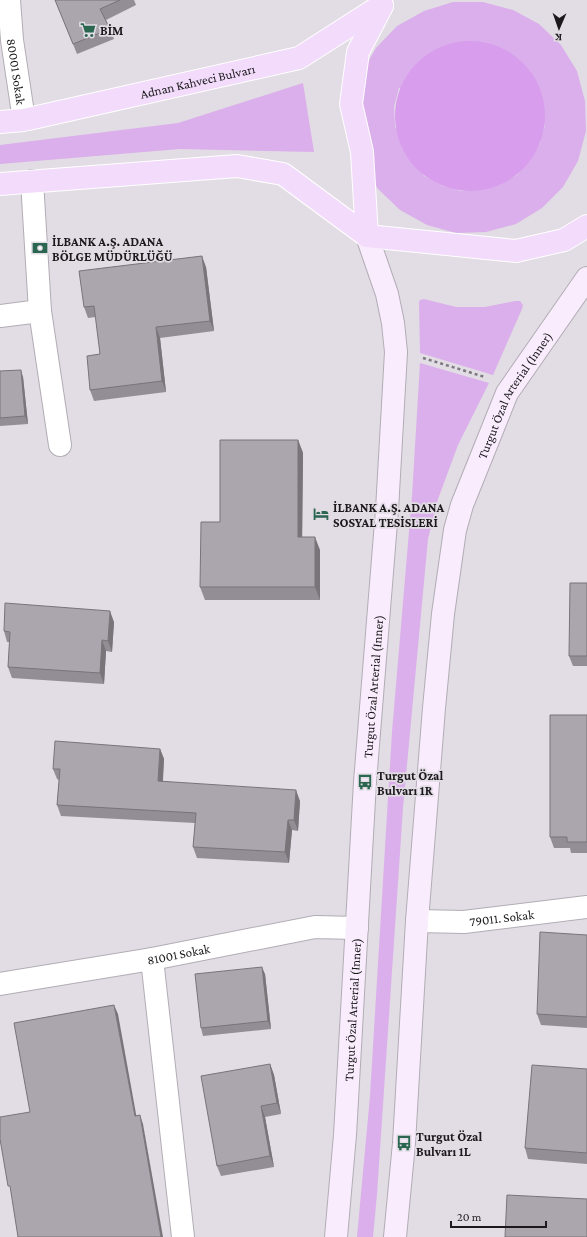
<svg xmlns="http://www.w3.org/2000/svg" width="587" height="1237" font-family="'Crimson Pro',serif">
<rect width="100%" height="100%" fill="#e2dce4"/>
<g fill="#dbafeb" fill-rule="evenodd">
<path d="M453 2H483L513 10 539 24 561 45 577 71 585 101 586 131 578 161 563 187 542 208 516 224 486 232 456 233 427 225 400 210 378 189 362 163 361 74 376 48 397 26 424 11ZM399 88 545 125 540 144 530 161 517 175 499 185 461 191 442 186 424 176 395 127 394 107Z"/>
<path d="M303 83 314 152 180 149 0 164V145L178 123Z"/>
<path d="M424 299 456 307H485L515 301H520L523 305 522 309 493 375 420 353 419 302 420 300Z"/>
<path d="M420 363 489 383 458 445 438 499 428 539 403 808 377 1194 373 1237H357L370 1096 392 732 412 496Z"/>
</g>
<circle fill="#d89eed" cx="470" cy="116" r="75"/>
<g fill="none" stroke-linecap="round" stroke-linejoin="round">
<defs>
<g id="minor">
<path id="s1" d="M9 0 12 40 24 120"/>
<path d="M32 181 40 311 60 445"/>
<path d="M0 316 40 311"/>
<path id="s2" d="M417 921 464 922 587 907"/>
<path d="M152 959 183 1237"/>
<path id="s3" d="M0 984 152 959 315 927 357 928"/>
</g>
<g id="secondary">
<path id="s4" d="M336 1237 345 1135 365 782 387 510 396 352 393 323 387 294 367 236"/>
<path id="s5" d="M395 1237 404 1143 417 921 434 708 443 614 455 530 462 505 507 393 587 278"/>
</g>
<g id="primary">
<path id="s6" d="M0 122 24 120 299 58 382 5"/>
<path d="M0 184 237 166 283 174 367 236 516 251 564 240 587 226"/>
<path d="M367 236 362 152 351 104 358 52 382 6"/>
</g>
</defs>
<use href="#minor" stroke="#b2adb5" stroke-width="24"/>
<use href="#secondary" stroke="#b2adb5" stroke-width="24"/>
<use href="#primary" stroke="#fff" stroke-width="24"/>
<path stroke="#7c787e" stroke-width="2.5" stroke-dasharray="3 3" stroke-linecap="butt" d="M423 358 485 377"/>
<use href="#minor" stroke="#fff" stroke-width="22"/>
<use href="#secondary" stroke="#f9edfd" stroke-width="22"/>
<use href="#primary" stroke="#f3dcfb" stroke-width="22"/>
</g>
<g fill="#938e95">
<path d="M55 0H134L136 5 106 20 110 29 114 39 77 54Z"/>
<path d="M206 267 214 331 160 338 166 392 94 401 90 390 100 354 96 317 88 318 84 307Z"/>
<path d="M0 371 23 377 28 424 0 426Z"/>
<path d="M298 440 303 453 302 537 320 550V600H205L200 587 220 522Z"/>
<path d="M587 583V666H573L569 656Z"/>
<path d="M114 622 112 652 106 651 104 684 12 678 8 667 10 642H7L4 631Z"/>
<path d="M587 715V853H571L570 848H554L550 837Z"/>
<path d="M160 749 164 759 163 781 300 801 298 831 292 830 289 863 197 858 193 847 195 823 61 816 57 805 59 780 57 779 53 769Z"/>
<path d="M587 935V1028L541 1025 537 1014Z"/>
<path d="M265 974 271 1029 203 1036 201 1028Z"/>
<path d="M270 1064 274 1075 281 1114 265 1117 274 1167 221 1176 217 1166Z"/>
<path d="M587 1069V1164L528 1159 525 1148Z"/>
</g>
<g fill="#787479">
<path d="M202 256 206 267 214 331 210 321Z"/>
<path d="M156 327 160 338 166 392 162 381Z"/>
<path d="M21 370 23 377 28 424 25 416Z"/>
<path d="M298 440 303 453 302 550 298 537Z"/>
<path d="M315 537 320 550V600L315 587Z"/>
<path d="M110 611 114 622 112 652 108 641Z"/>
<path d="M102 640 106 651 104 684 100 673Z"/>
<path d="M160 749 164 759 162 791 158 781Z"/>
<path d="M296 790 300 801 298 831 294 820Z"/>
<path d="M288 820 292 830 289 863 285 852Z"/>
<path d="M262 967 265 974 271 1029 268 1021Z"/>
<path d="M114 1005 118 1014 138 1125 135 1116Z"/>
<path d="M270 1064 274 1075 281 1114 277 1103Z"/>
<path d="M261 1106 265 1117 274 1167 270 1156Z"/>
<path d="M140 1115 143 1124 163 1237H161Z"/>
</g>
<g fill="#aba5ad" stroke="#787479">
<path d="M55 0H120L100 9 110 29 73 44Z"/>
<path d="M202 256 210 321 156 327 162 381 90 390 87 356 100 354 94 306 84 307 79 271Z"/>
<path d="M21 370 25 416 0 418V371Z"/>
<path d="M220 440H298V537H315V587H200L201 522H220Z"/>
<path d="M570 583H587V656H569Z"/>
<path d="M5 603 110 611 108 641 102 640 100 673 8 667 10 632 4 631Z"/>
<path d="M550 715H587V842H567V837H550Z"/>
<path d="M55 741 160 749 158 781 296 790 294 820H288L285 852 193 847 196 813 57 805 60 769H53Z"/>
<path d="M540 932 587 935V1017L537 1014Z"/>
<path d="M262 967 268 1021 201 1028 195 974Z"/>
<path d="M114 1005 135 1116 140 1115 161 1237H18L10 1186H8L0 1139V1117L30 1112 14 1023Z"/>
<path d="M270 1064 277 1103 261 1106 270 1156 217 1166 201 1076Z"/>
<path d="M532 1065 587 1069V1153L525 1148Z"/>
<path d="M507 1195 587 1199V1237H505Z"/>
</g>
<defs>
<symbol id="supermarket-bare" viewBox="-9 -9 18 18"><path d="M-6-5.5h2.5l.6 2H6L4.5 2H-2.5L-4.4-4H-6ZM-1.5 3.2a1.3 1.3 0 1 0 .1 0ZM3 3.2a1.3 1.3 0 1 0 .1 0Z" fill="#2b6651" stroke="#e2dce4" stroke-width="2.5" paint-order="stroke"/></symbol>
<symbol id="bank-bare" viewBox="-9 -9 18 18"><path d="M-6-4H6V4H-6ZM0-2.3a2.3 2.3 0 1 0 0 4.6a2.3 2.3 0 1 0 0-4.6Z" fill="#2b6651" stroke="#e2dce4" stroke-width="2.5" paint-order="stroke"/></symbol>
<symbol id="hotel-bare" viewBox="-9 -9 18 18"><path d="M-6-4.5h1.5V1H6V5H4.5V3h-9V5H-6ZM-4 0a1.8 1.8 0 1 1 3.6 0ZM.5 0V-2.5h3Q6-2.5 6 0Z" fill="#2b6651" stroke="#e2dce4" stroke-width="2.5" paint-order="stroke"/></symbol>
<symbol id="bus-bare" viewBox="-9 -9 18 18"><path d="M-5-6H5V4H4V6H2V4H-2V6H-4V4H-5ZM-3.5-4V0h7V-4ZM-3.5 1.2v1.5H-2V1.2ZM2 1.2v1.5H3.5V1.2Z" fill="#2b6651" stroke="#e2dce4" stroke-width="2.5" paint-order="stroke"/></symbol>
</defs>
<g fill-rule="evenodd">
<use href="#supermarket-bare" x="77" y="19" width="22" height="22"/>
<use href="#bank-bare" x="29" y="237" width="22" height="22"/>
<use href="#hotel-bare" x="310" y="503" width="22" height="22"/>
<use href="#bus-bare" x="354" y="771" width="22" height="22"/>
<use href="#bus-bare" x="393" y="1132" width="22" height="22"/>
</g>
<g text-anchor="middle" stroke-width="3.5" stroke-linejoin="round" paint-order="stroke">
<g font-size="13" font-weight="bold" fill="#1b191c" stroke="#e2dce4" text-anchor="start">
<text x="100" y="35">BİM</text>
<text x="52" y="246">İLBANK A.Ş. ADANA<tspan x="52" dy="15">BÖLGE MÜDÜRLÜĞÜ</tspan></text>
<text x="333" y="512">İLBANK A.Ş. ADANA<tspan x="333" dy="15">SOSYAL TESİSLERİ</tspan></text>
<text x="377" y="780">Turgut Özal<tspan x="377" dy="15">Bulvarı 1R</tspan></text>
<text x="416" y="1141">Turgut Özal<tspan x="416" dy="15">Bulvarı 1L</tspan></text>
</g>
<g font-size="13" fill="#1b191c" stroke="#e2dce4">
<text dy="5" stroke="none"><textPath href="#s1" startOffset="72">80001 Sokak</textPath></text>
<text dy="5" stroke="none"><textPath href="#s6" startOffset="202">Adnan Kahveci Bulvarı</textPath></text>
<text dy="5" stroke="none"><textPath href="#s5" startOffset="858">Turgut Özal Arterial (Inner)</textPath></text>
<text dy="5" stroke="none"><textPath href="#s4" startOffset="552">Turgut Özal Arterial (Inner)</textPath></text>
<text dy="5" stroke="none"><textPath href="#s2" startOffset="85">79011. Sokak</textPath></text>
<text dy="5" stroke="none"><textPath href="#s3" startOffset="181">81001 Sokak</textPath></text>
<text dy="5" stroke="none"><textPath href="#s4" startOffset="228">Turgut Özal Arterial (Inner)</textPath></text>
</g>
</g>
<g transform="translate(559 28) rotate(182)" stroke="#e2dce4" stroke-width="3" paint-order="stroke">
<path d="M0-3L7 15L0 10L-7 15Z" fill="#1b191c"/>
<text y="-6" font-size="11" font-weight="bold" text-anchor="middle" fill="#1b191c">K</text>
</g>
<path d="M451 1221v6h95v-6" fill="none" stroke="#1b191c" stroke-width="2"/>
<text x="457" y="1221" font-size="12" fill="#1b191c" stroke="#e2dce4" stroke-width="3" paint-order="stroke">20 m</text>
</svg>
